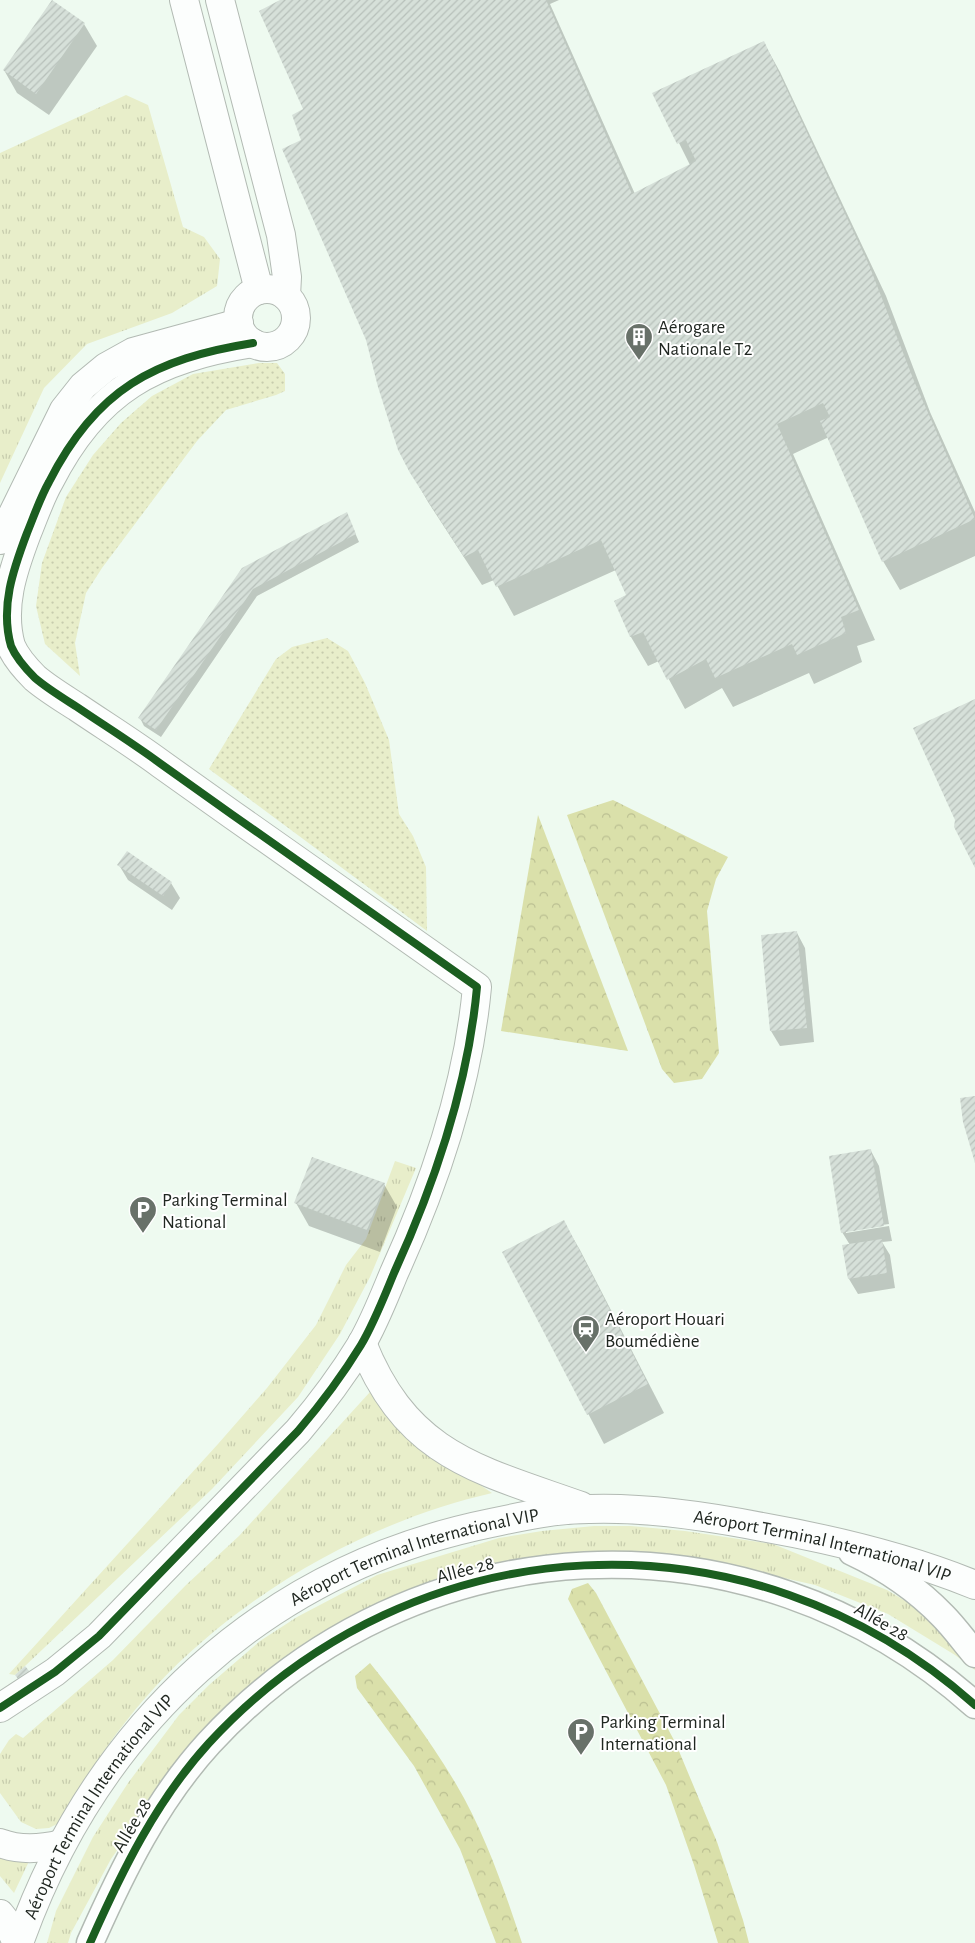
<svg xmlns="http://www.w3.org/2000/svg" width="975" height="1943" font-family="'Alegreya Sans',sans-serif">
<defs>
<pattern id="grass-tufts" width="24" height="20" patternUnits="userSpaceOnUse" patternTransform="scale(1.25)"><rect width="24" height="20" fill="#e8eeca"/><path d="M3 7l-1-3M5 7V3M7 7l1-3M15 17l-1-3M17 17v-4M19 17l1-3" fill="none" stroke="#c7ccad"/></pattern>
<pattern id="forest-crowns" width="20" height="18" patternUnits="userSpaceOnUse" patternTransform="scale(1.25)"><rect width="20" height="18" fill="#dae0aa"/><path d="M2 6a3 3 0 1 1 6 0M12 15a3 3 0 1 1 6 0" fill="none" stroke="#bbc092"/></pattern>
<pattern id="garden-dots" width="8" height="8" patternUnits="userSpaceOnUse" patternTransform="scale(1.25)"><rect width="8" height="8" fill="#e8eeca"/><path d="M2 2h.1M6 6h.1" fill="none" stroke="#c7ccad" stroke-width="1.8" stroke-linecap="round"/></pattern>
<pattern id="building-hatch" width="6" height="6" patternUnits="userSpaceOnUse" patternTransform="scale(1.25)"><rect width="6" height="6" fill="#d6e0d9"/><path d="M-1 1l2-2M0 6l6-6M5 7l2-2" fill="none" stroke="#b7c0ba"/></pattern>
</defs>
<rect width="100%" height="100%" fill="#eefaf0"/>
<g fill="url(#grass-tufts)">
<path d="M126 95 148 105 183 227 204 237 220 259 217 286 172 313 87 344 44 388 0 483V153Z"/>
<path d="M395 1161 416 1168 370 1277 340 1334 298 1397 212 1489 25 1666 15 1675 9 1674 218 1444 267 1388 316 1325 346 1265 366 1239Z"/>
<path d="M380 1381 439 1457 492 1493C366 1522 243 1593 155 1687 119 1726 85 1776 59 1823L49 1828 36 1829 21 1822 0 1793V1754L9 1740 16 1734 23 1738 113 1660 186 1585 239 1536Z"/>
<path d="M594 1526H631L685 1531 773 1544 887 1590 922 1611 975 1650V1670L955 1655 888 1614 815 1585 736 1567 654 1558 569 1556 344 1627 159 1791 111 1859 71 1933 68 1943H47L56 1911 93 1837 128 1783 179 1715 209 1685 260 1641 297 1617 377 1575 499 1538 542 1531Z"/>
<path d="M0 1857H31L14 1893 0 1876Z"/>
</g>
<g fill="url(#forest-crowns)">
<path d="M613 800 728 857 716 879 707 911 719 1053 702 1079 674 1083 662 1069 567 815Z"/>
<path d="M538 815 628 1051 501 1031Z"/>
<path d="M588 1583 596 1593 676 1744 717 1842 743 1920 749 1943H718L694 1865 666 1785 568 1599 572 1589Z"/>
<path d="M370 1663C401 1701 431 1742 456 1784 485 1833 504 1889 522 1943H496L460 1849 414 1766 357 1688 355 1676Z"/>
</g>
<g fill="url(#garden-dots)">
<path d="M259 363H277L285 374V391L276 395 226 410 197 441 102 568 86 593 75 643 80 676 45 644 36 606 42 563 66 497 93 455 121 423 152 396 193 374Z"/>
<path d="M327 638 348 651 365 683 389 740 399 814 413 836 426 867 427 931 209 769 276 659 292 647Z"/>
</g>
<g fill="#0003">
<path d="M283 0H559L550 4 635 194 690 165 654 93 764 43 780 72 886 296 930 412 975 512V556L900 590 883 561 829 437 793 454 875 640 857 646 862 662 814 684 809 673 733 707 722 688 685 709 659 661 648 666 631 637 615 601 627 595 616 570 514 616 494 580 482 585 428 502 411 472 303 140 304 110Z"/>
<path d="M52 1 84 24 97 46 49 115 17 93 4 70Z"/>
<path d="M347 514 359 542 257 596 161 737 144 726 140 718 242 569Z"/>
<path d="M127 853 171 883 180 898 172 910 128 880 119 865Z"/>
<path d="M797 933 805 948 814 1042 780 1046 771 1031Z"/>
<path d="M871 1151 879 1166 889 1224 846 1230V1233L889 1226 892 1241 882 1242 890 1255 895 1288 858 1294 849 1279 844 1246 850 1245 842 1232Z"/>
<path d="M384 1184 397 1207 380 1252 309 1226 296 1203Z"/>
<path d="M563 1221 580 1250 664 1413 604 1444 504 1252Z"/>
</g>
<g fill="url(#building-hatch)">
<path d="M52 0 85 23 36 94 3 70Z"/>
<path d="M280 0H546L632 194 696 161 686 140 677 144 652 93 764 41 869 265 914 381 975 519 882 562 820 421 830 417 823 403 777 424 859 610 841 617 846 633 797 655 792 644 715 678 706 659 667 680 643 632 630 637 614 601 626 595 601 540 496 587 478 550 464 557 410 473 398 450 378 387 366 340 282 149 301 140 292 115 303 109 259 11Z"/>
<path d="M347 512 356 534 253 589 156 730 138 718 242 568Z"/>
<path d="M975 699V868L954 827 955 820 913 728Z"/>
<path d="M127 851 172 882 163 896 117 865Z"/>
<path d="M797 931 807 1028 770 1031 761 935Z"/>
<path d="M975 1096V1163L963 1122 960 1098Z"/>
<path d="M871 1149 884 1226 841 1233 829 1156Z"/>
<path d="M312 1157 385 1183 367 1230 294 1203Z"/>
<path d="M564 1220 648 1384 587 1415 502 1252Z"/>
<path d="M882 1239 887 1273 848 1279 842 1245Z"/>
<path d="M25 1666 35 1678 24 1687 15 1675Z"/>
</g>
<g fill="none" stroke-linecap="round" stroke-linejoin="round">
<defs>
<g id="minor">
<path d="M852 1552C886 1568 917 1589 943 1616 954 1627 964 1641 975 1654"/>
<path d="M90 1943C122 1871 156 1801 209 1743 414 1521 750 1504 975 1705"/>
</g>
<g id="tertiary">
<path d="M184 0 259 290"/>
<path d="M220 0 281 235 287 277 286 296"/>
<circle cx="267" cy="318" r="29"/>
<path d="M0 540 64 410 83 386 106 367 133 352 239 323"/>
<path d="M0 1708 55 1672 99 1636 298 1431C321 1404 342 1376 361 1345 374 1323 384 1297 394 1273 435 1183 468 1086 477 987 372 913 266 839 161 764 134 744 105 726 77 707 63 698 48 689 35 678 26 669 16 658 11 646 0 607 13 570 27 533 34 516 40 498 49 482 96 389 154 359 253 343"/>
<path d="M0 1843C21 1851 41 1849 61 1844"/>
<path d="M0 1914 8 1924 17 1943"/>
</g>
<g id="secondary">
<path d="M362 1343C407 1456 477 1469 581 1506"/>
<path id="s1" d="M19 1943C96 1726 264 1569 491 1523 523 1516 557 1509 589 1509 647 1507 706 1516 762 1527 835 1540 907 1557 975 1585"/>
</g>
</defs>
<use href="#minor" stroke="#b2bab3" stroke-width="29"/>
<use href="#tertiary" stroke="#b2bab3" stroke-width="30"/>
<use href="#secondary" stroke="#b2bab3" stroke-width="30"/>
<use href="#minor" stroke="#fcfefd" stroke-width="26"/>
<use href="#tertiary" stroke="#fcfefd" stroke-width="28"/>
<use href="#secondary" stroke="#fcfefd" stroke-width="28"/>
<defs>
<g id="cycleway">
<path d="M0 1708 55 1672 99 1636 298 1431C321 1404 342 1376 361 1345 374 1323 384 1297 394 1273 435 1183 468 1086 477 987 372 913 266 839 161 764 134 744 105 726 77 707 63 698 48 689 35 678 26 669 16 658 11 646 0 607 13 570 27 533 34 516 40 498 49 482 96 389 154 359 253 343"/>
<path d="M90 1943C122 1871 156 1801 209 1743 414 1521 750 1504 975 1705"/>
</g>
</defs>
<use href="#cycleway" stroke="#fff" stroke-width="11"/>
<use href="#cycleway" stroke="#1b5e20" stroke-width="8"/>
</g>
<defs>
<symbol id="building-pin" viewBox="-11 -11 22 30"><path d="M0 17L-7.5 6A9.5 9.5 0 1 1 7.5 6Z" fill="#687169" stroke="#fff"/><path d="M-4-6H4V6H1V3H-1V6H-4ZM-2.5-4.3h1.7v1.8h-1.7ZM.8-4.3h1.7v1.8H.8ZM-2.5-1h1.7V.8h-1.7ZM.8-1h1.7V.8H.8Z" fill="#fff"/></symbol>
<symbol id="parking-pin" viewBox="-11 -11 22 30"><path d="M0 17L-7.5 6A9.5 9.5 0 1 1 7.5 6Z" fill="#687169" stroke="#fff"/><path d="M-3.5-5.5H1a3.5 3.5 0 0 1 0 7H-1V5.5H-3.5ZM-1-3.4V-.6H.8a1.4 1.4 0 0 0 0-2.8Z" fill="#fff"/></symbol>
<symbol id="station-pin" viewBox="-11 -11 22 30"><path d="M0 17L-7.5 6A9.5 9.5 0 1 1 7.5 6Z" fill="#687169" stroke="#fff"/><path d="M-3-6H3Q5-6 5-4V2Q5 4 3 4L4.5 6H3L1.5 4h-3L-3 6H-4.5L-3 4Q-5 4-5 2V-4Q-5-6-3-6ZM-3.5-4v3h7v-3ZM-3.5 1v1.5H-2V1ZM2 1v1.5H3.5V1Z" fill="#fff"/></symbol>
</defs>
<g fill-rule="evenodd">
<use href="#building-pin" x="623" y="321" width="32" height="43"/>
<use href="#parking-pin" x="127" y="1194" width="32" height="43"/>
<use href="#station-pin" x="570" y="1313" width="32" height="43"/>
<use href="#parking-pin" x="565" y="1716" width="32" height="43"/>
</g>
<g text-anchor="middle" stroke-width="4" stroke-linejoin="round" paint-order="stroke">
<g font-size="19" fill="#202721" stroke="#fff" text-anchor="start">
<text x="658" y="333">Aérogare<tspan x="658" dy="22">Nationale T2</tspan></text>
<text x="162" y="1206">Parking Terminal<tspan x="162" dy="22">National</tspan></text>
<text x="605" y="1325">Aéroport Houari<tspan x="605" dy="22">Boumédiène</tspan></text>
<text x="600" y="1728">Parking Terminal<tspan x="600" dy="22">International</tspan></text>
</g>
<g font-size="19" fill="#202721" stroke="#fff">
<text dy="7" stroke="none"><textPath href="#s1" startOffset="998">Aéroport Terminal International VIP</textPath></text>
<text dy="7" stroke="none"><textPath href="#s1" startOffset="578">Aéroport Terminal International VIP</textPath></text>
<text transform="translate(465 1569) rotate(-15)" y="7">Allée 28</text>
<text transform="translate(882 1621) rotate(30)" y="7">Allée 28</text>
<text dy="7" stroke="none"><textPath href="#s1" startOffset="159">Aéroport Terminal International VIP</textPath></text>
<text transform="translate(131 1825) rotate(-59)" y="7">Allée 28</text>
</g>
</g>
</svg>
